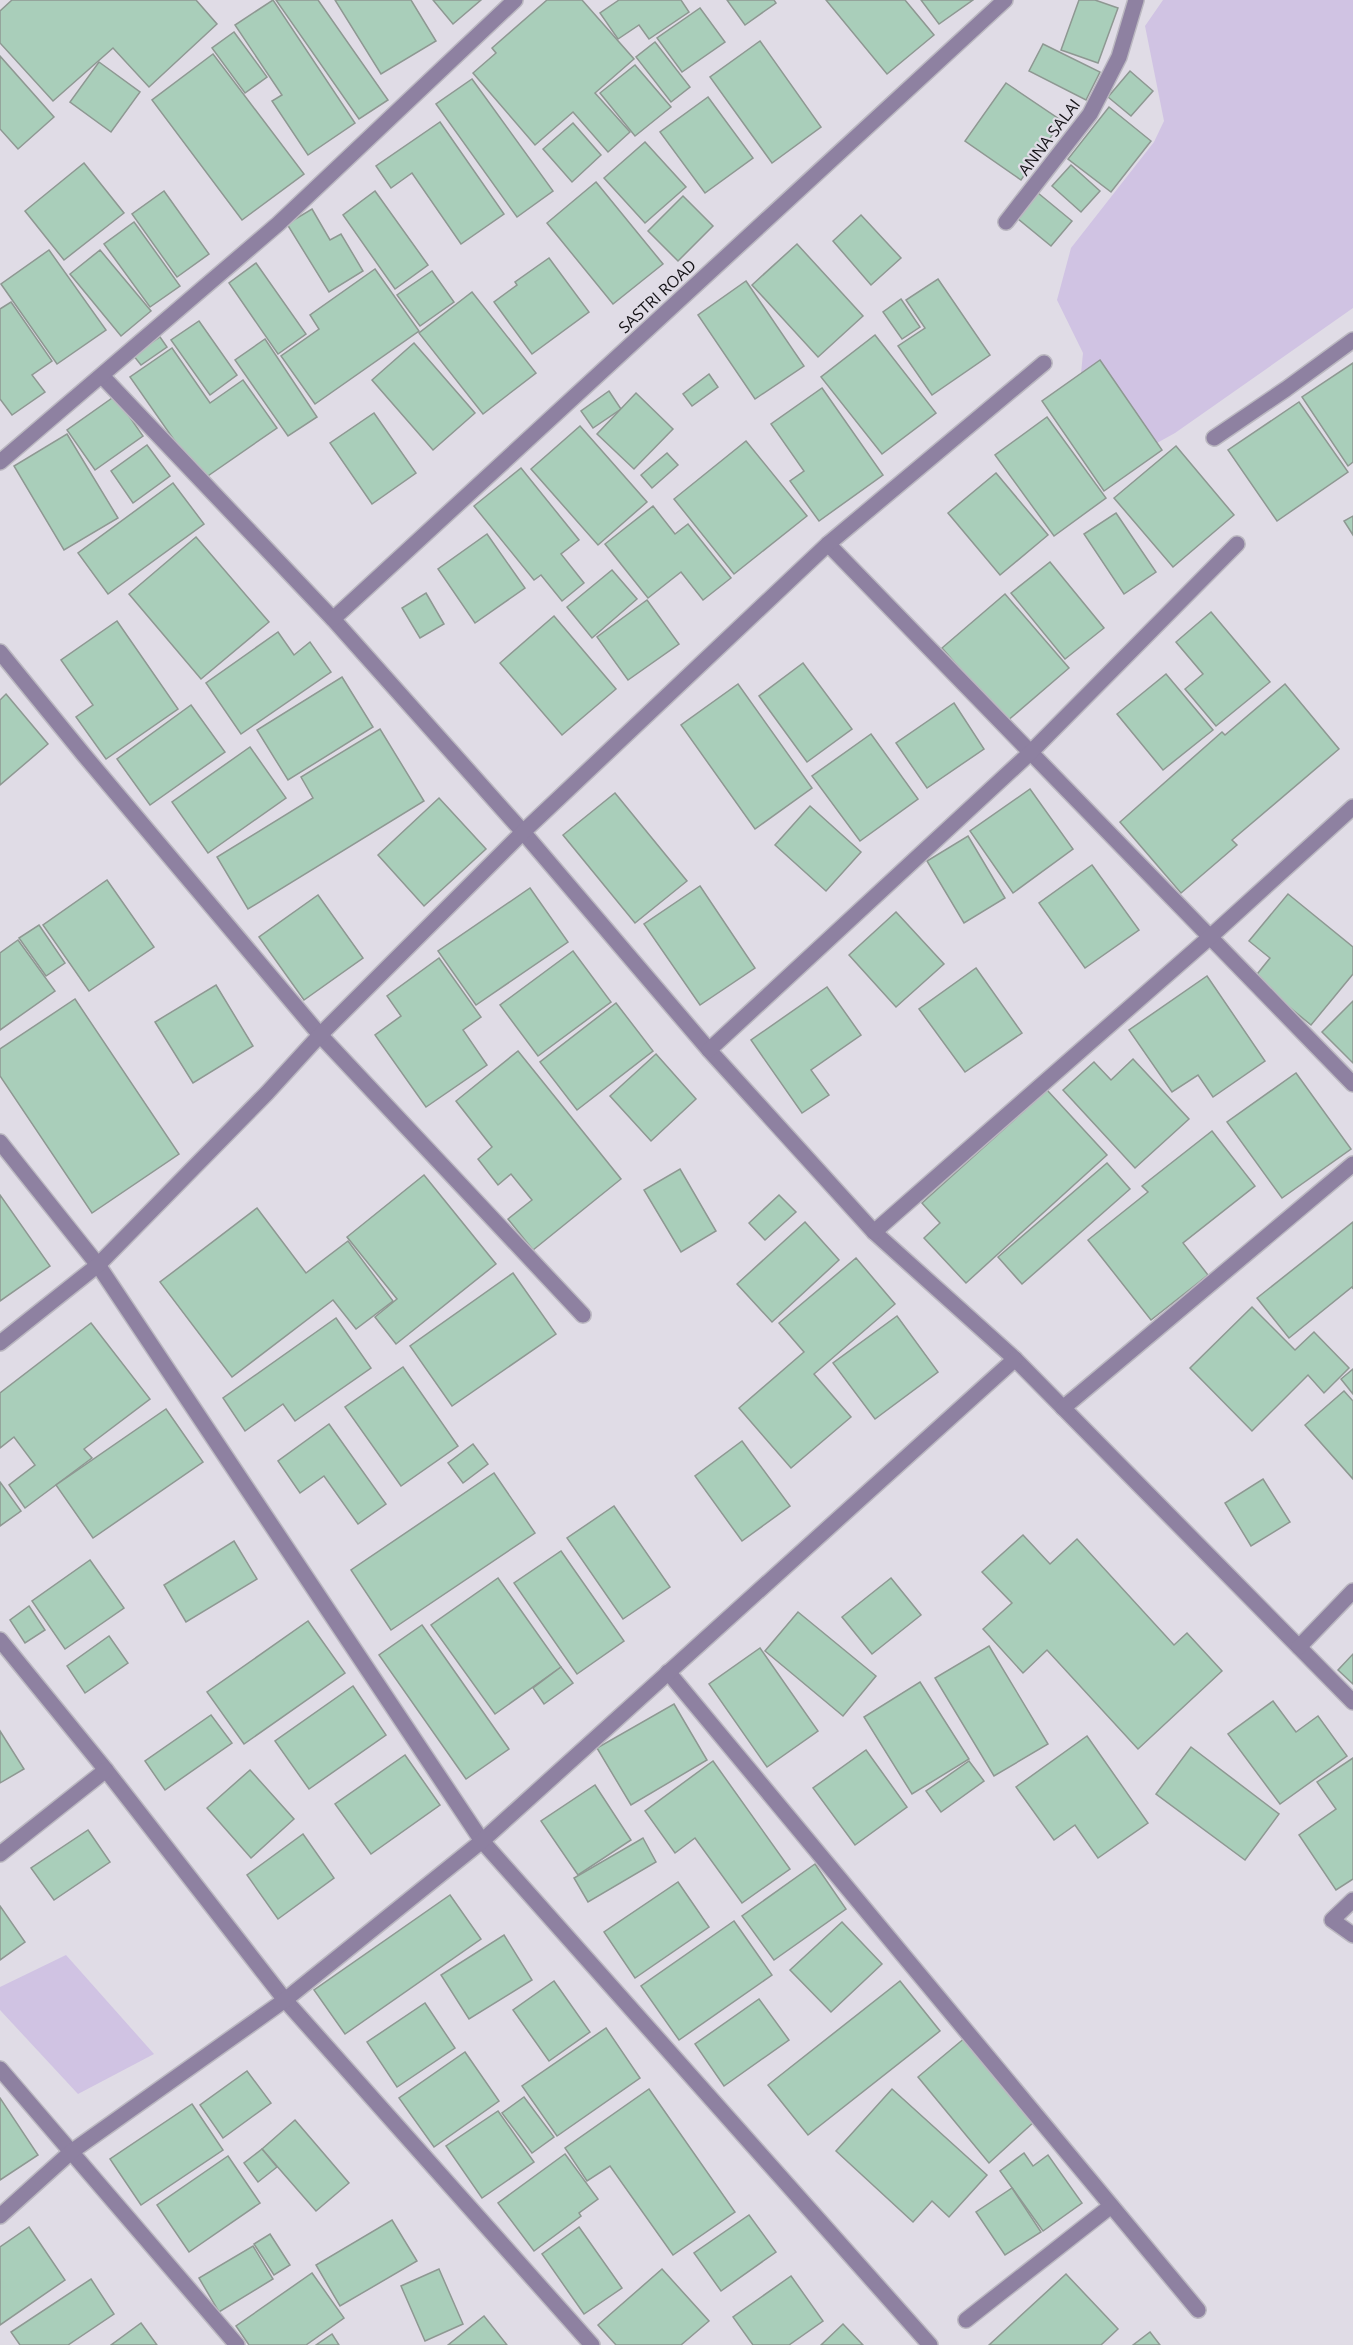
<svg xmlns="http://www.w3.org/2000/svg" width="1353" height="2345" font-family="'Open Sans',sans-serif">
<rect width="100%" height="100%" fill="#e0dce6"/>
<g fill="#d0c3e3">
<path d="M1163 0H1353V308L1175 433 1110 469 1076 426 1083 353 1057 300 1071 248 1154 142 1164 121 1145 26Z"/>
<path d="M66 1955 154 2054 78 2094 0 2010V1987Z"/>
</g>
<g fill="#a9ceba" stroke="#8e9892" stroke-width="1.5">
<path d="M12 0H196L217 24 149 87 113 48 53 101 0 43V11Z"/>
<path d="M273 0 355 123 308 155 272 101 282 95 235 25Z"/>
<path d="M276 0H318L388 100 359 119Z"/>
<path d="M335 0H411L436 41 381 74Z"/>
<path d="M433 0H481L453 24Z"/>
<path d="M547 0H582L634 59 595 93 630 132 608 152 573 112 535 145 473 73 496 53 492 48Z"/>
<path d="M619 0H681L689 12 649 39 639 25 618 39 600 13Z"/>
<path d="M727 0H774L776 3 745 25Z"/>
<path d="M826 0H905L934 35 887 74Z"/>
<path d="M921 0H973L939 24Z"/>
<path d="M1079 0H1095L1118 8 1098 63 1061 50Z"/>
<path d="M700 8 725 42 682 72 657 38Z"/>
<path d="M234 32 267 77 245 93 212 48Z"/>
<path d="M760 41 821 127 772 163 710 77Z"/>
<path d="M655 42 690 87 671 102 636 57Z"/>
<path d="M1043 44 1100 72 1086 100 1029 71Z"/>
<path d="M213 54 304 174 242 220 152 100Z"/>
<path d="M0 56 54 117 18 149 0 129Z"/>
<path d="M99 62 140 92 111 132 70 102Z"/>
<path d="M635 65 671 107 635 136 600 93Z"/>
<path d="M1130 71 1153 91 1131 116 1108 97Z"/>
<path d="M472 79 553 191 517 217 436 104Z"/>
<path d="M1006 83 1062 121 1021 180 965 141Z"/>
<path d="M708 97 753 158 705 193 660 132Z"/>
<path d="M1109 107 1151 141 1111 192 1068 159Z"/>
<path d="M440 122 504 214 461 244 412 173 391 188 376 166Z"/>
<path d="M573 123 601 155 572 182 543 149Z"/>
<path d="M645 142 686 187 645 223 604 178Z"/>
<path d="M84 163 124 213 64 260 25 211Z"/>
<path d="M1071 165 1100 191 1081 212 1052 186Z"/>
<path d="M596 182 663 264 613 304 547 223Z"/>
<path d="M164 191 209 254 177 277 132 214Z"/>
<path d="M375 191 428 265 395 289 343 215Z"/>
<path d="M1038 193 1072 221 1051 246 1017 218Z"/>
<path d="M683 196 713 226 678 261 648 231Z"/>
<path d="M312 209 330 240 341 234 363 271 329 292 287 224Z"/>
<path d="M861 215 901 258 871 285 833 241Z"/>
<path d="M134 222 180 286 150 307 104 244Z"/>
<path d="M797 244 863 316 818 357 752 285Z"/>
<path d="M49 250 106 330 57 364 1 284Z"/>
<path d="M100 250 151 311 121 336 70 274Z"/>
<path d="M549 258 589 312 532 354 494 302 517 285 515 282Z"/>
<path d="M256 263 306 334 278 354 229 283Z"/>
<path d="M375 269 419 331 315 404 281 356 319 329 310 315Z"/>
<path d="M432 271 454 302 420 326 397 295Z"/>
<path d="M938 279 990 355 932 395 898 346 925 328 906 300Z"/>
<path d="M746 281 804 366 755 399 698 315Z"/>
<path d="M472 292 536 373 483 414 419 333Z"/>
<path d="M901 299 920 327 902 339 883 312Z"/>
<path d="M11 302 52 361 32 375 45 392 12 415 0 399V309Z"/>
<path d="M199 321 237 375 210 395 171 340Z"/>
<path d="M875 335 936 413 882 454 821 377Z"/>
<path d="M160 337 167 347 141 365 133 355Z"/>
<path d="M265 339 317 417 288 436 235 360Z"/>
<path d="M414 343 475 413 433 450 372 380Z"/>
<path d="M172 348 210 403 243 380 277 428 202 480 130 377Z"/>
<path d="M1100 360 1162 450 1104 491 1042 401Z"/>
<path d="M1353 363V462L1348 466 1302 397Z"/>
<path d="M709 374 718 387 692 406 683 394Z"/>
<path d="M822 388 883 475 819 521 790 481 804 471 771 424Z"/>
<path d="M609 391 621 409 593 428 581 411Z"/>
<path d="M636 393 673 429 634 469 597 434Z"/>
<path d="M115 396 143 436 95 470 67 430Z"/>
<path d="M1299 402 1348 472 1277 521 1228 450Z"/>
<path d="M374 413 416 473 372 504 330 443Z"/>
<path d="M1047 417 1106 498 1054 536 995 455Z"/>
<path d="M580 426 647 502 598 545 531 469Z"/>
<path d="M67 434 118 518 64 550 14 466Z"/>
<path d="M746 441 807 516 734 574 674 499Z"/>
<path d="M147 445 170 476 133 503 111 471Z"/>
<path d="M1176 446 1234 515 1173 567 1114 498Z"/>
<path d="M667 453 678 465 652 488 641 475Z"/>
<path d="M521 468 579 540 561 554 584 583 562 601 541 575 534 580 474 506Z"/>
<path d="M996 473 1048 535 1000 575 948 513Z"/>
<path d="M173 483 204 524 108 594 78 553Z"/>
<path d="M653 506 675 534 688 524 731 578 703 600 681 572 648 598 605 544Z"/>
<path d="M1116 513 1156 572 1124 594 1084 534Z"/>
<path d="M1353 516V535L1344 521Z"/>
<path d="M487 534 525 588 475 623 438 569Z"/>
<path d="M196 537 269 622 201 679 129 594Z"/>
<path d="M1050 562 1104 628 1065 659 1011 593Z"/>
<path d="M612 570 637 599 592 638 567 607Z"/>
<path d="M426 593 444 624 420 638 402 608Z"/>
<path d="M1005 594 1069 668 1006 722 942 648Z"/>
<path d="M647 600 679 644 628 680 597 637Z"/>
<path d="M1211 612 1270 682 1216 726 1185 689 1203 674 1176 642Z"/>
<path d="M554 616 616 689 562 735 500 663Z"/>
<path d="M117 621 178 709 106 759 76 717 93 705 61 660Z"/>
<path d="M278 632 294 655 310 642 331 672 241 734 206 683Z"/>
<path d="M803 663 852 729 807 762 759 696Z"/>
<path d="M1166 674 1213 730 1163 770 1117 714Z"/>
<path d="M342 677 373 727 288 780 257 730Z"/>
<path d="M738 684 812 788 755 829 681 725Z"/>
<path d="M1285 684 1339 749 1232 840 1237 845 1181 893 1120 822 1222 732 1225 735Z"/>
<path d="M6 694 48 744 0 785V700Z"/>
<path d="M954 703 984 749 927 788 896 743Z"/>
<path d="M191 705 225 752 150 805 117 759Z"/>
<path d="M380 729 424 801 248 909 217 857 313 798 301 777Z"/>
<path d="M871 734 918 799 860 841 812 776Z"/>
<path d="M250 747 286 798 208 853 172 802Z"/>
<path d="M1030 789 1073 849 1013 893 970 831Z"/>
<path d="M615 793 687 881 635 923 563 835Z"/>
<path d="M439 798 486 849 424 906 378 855Z"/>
<path d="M810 806 861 852 826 891 775 845Z"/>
<path d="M968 836 1005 898 964 923 927 861Z"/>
<path d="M1092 865 1139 930 1085 968 1039 903Z"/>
<path d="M107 880 154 947 89 991 43 925Z"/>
<path d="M700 886 755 968 700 1005 644 924Z"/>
<path d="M530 888 568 942 476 1005 438 951Z"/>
<path d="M1288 894 1353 947V974L1311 1025 1254 978 1270 958 1249 941Z"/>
<path d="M318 895 363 958 304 1000 259 937Z"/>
<path d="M896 912 944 964 896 1007 849 955Z"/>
<path d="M39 925 65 963 46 976 19 938Z"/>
<path d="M18 940 55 991 0 1030V953Z"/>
<path d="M573 951 611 1002 538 1056 500 1005Z"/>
<path d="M439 958 481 1017 463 1030 487 1065 426 1107 375 1035 401 1016 387 996Z"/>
<path d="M976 968 1022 1033 965 1072 919 1009Z"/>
<path d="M1207 976 1265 1061 1213 1097 1198 1075 1172 1092 1129 1030Z"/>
<path d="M216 985 253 1046 193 1083 155 1022Z"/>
<path d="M827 987 861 1035 811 1070 829 1095 802 1113 751 1040Z"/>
<path d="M75 999 179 1154 92 1213 0 1076V1049Z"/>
<path d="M1353 1001V1063L1322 1032Z"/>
<path d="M616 1003 653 1051 577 1110 540 1062Z"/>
<path d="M518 1051 621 1179 533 1250 508 1219 532 1200 511 1174 498 1185 478 1159 492 1147 456 1101Z"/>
<path d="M656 1054 696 1099 651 1141 610 1096Z"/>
<path d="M1133 1059 1189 1119 1135 1168 1063 1090 1094 1062 1111 1080Z"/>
<path d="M1296 1073 1351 1149 1282 1198 1227 1122Z"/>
<path d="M1047 1090 1107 1155 966 1283 924 1238 940 1223 922 1203Z"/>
<path d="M1212 1131 1255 1186 1183 1243 1208 1275 1151 1320 1088 1240 1148 1192 1142 1186Z"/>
<path d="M1107 1163 1130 1189 1022 1284 998 1257Z"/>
<path d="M680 1169 716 1231 681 1252 644 1190Z"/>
<path d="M424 1175 496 1264 396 1344 375 1317 397 1299 347 1237Z"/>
<path d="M0 1195 50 1266 0 1301Z"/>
<path d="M779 1195 796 1212 765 1240 749 1223Z"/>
<path d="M257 1208 306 1273 348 1241 393 1301 356 1329 333 1300 232 1377 160 1282Z"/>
<path d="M805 1222 839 1260 772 1322 737 1284Z"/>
<path d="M1353 1222V1289L1352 1287 1289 1338 1257 1298Z"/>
<path d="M856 1258 895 1304 814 1374 851 1417 791 1468 739 1408 804 1352 779 1323Z"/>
<path d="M513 1273 556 1334 452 1406 410 1346Z"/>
<path d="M1252 1307 1295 1350 1314 1332 1349 1368 1324 1393 1308 1375 1252 1431 1190 1368Z"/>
<path d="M897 1316 938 1372 875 1419 833 1363Z"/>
<path d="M336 1318 371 1368 295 1421 283 1404 245 1431 223 1398Z"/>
<path d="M91 1323 150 1399 84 1449 92 1458 25 1508 9 1485 35 1465 14 1437 0 1448V1393Z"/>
<path d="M403 1367 458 1446 401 1486 345 1407Z"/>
<path d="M1353 1369V1394L1341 1379Z"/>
<path d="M1344 1391 1353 1401V1479L1305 1425Z"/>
<path d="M166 1409 203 1462 93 1538 56 1485Z"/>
<path d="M329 1424 386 1504 358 1524 324 1476 300 1493 278 1461Z"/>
<path d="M742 1441 790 1506 742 1541 695 1476Z"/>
<path d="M473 1444 488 1464 463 1483 448 1463Z"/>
<path d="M494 1473 535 1533 391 1630 351 1570Z"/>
<path d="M1263 1479 1290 1522 1251 1546 1225 1503Z"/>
<path d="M0 1482 21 1511 0 1526Z"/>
<path d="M614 1506 670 1587 623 1619 567 1538Z"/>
<path d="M1023 1535 1050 1564 1077 1539 1174 1645 1187 1633 1222 1671 1138 1749 1047 1650 1023 1673 983 1629 1012 1603 982 1572Z"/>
<path d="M234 1541 257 1579 186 1622 164 1585Z"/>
<path d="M561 1551 624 1641 577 1674 514 1583Z"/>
<path d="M90 1560 124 1608 65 1649 32 1601Z"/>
<path d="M498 1578 561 1667 495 1714 431 1625Z"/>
<path d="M891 1578 921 1615 872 1654 842 1617Z"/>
<path d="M29 1606 45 1630 25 1643 10 1620Z"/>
<path d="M798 1612 876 1676 843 1716 765 1651Z"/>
<path d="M308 1621 345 1673 244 1744 207 1692Z"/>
<path d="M422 1625 509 1749 466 1779 379 1655Z"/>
<path d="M109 1636 128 1663 85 1693 67 1666Z"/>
<path d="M989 1646 1048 1744 994 1776 935 1678Z"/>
<path d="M760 1648 818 1731 767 1767 709 1684Z"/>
<path d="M1353 1654V1684L1338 1670Z"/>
<path d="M561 1667 573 1683 544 1704 533 1688Z"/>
<path d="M920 1682 969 1759 912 1794 864 1717Z"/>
<path d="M353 1686 386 1735 309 1789 275 1741Z"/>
<path d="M1273 1701 1296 1732 1318 1716 1347 1756 1280 1804 1228 1734Z"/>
<path d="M674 1704 707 1760 631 1805 597 1748Z"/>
<path d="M211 1715 232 1743 165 1790 145 1761Z"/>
<path d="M0 1731 24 1769 0 1783Z"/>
<path d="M1087 1736 1148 1823 1098 1858 1075 1825 1054 1840 1016 1787Z"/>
<path d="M1191 1747 1279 1814 1245 1860 1156 1794Z"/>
<path d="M866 1750 907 1807 855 1845 813 1788Z"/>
<path d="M405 1755 440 1805 371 1854 335 1804Z"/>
<path d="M1353 1758V1879L1336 1890 1299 1835 1336 1809 1317 1782Z"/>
<path d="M713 1761 790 1869 742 1903 695 1838 675 1853 645 1811Z"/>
<path d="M969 1761 984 1781 941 1812 926 1791Z"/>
<path d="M250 1770 294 1819 251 1858 207 1808Z"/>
<path d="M595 1785 631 1840 578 1875 541 1821Z"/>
<path d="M88 1830 110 1862 54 1900 31 1868Z"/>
<path d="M303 1834 334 1878 278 1919 247 1875Z"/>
<path d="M643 1838 656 1862 588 1902 574 1878Z"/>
<path d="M815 1864 846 1909 774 1960 742 1916Z"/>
<path d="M678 1882 709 1927 635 1978 604 1932Z"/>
<path d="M450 1895 481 1939 345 2034 314 1990Z"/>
<path d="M0 1906 25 1942 0 1960Z"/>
<path d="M734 1921 772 1975 679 2040 641 1986Z"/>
<path d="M842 1922 882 1964 831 2012 790 1970Z"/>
<path d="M504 1935 532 1980 469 2019 441 1975Z"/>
<path d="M554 1981 590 2032 549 2061 513 2010Z"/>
<path d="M900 1981 940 2031 808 2135 768 2085Z"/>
<path d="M759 1999 789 2040 724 2086 695 2044Z"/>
<path d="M425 2003 455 2048 397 2087 367 2042Z"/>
<path d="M606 2028 640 2078 557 2136 522 2086Z"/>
<path d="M966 2037 1035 2121 989 2163 918 2077Z"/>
<path d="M465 2052 499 2101 434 2147 399 2098Z"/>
<path d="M247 2071 271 2103 223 2138 200 2105Z"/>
<path d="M649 2089 735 2212 673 2255 610 2166 587 2181 565 2148Z"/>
<path d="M892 2089 987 2175 949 2217 932 2201 913 2222 836 2151Z"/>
<path d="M524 2097 554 2137 532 2153 502 2113Z"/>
<path d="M0 2098 38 2155 0 2180Z"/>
<path d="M192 2104 223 2150 141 2205 110 2159Z"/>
<path d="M498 2111 534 2162 482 2198 446 2146Z"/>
<path d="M295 2120 349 2183 316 2211 262 2149Z"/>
<path d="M262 2149 277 2167 258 2182 244 2163Z"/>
<path d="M1024 2153 1033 2166 1048 2155 1082 2203 1043 2231 1000 2171Z"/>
<path d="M565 2154 598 2199 579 2213 581 2216 534 2251 498 2203Z"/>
<path d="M228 2156 260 2203 189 2252 157 2205Z"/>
<path d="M1012 2188 1041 2232 1005 2255 976 2212Z"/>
<path d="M749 2215 776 2252 721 2291 694 2253Z"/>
<path d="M392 2220 417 2261 340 2306 316 2265Z"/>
<path d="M29 2227 65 2280 0 2325V2247Z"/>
<path d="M579 2227 622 2288 584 2314 542 2254Z"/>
<path d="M270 2234 290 2265 274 2275 254 2244Z"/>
<path d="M253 2246 273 2279 219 2312 199 2278Z"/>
<path d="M439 2269 463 2324 425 2341 401 2286Z"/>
<path d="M662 2269 709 2321 681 2345H616L598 2325Z"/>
<path d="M312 2273 344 2318 306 2345H249L236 2326Z"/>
<path d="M1066 2274 1118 2329 1101 2345H989Z"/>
<path d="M791 2276 823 2321 789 2345H753L733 2317Z"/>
<path d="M91 2279 114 2314 68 2345H20L11 2332Z"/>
<path d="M484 2316 507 2345H448Z"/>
<path d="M141 2323 157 2345H111Z"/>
<path d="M843 2324 863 2345H821Z"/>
<path d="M1150 2332 1160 2345H1133Z"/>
<path d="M332 2334 339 2345H316Z"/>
</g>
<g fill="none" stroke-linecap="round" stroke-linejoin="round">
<defs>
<g id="minor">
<path d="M1006 222 1090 114 1119 57 1136 0"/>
<path d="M102 376 333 619 523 832 709 1050 874 1232 1015 1359 1353 1702"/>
<path d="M1214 438 1286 389 1353 340"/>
<path d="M0 462 278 224 515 0"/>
<path d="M828 544 1353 1084"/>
<path d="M333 619 1005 0"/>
<path d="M0 652 84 755 320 1035 583 1315"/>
<path d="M709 1050 1030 753 1237 544"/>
<path d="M0 1142 98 1265 482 1841 930 2345"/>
<path d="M874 1232 1210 937 1353 807"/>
<path d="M0 1343 98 1265 267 1093 320 1035 523 832 828 544 1044 363"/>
<path d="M1063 1408 1353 1164"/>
<path d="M0 1640 106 1770 285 2000 592 2345"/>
<path d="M1299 1647 1353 1591"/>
<path d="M668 1672 1198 2310"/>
<path d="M0 1854 106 1770"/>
<path d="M1353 1900 1332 1920 1353 1935"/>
<path d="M0 2069 237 2345"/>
<path d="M0 2216 71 2152 285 2000 482 1841 1015 1359"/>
<path d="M966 2320 1111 2206"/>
</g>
</defs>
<use href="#minor" stroke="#bbb8c1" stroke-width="18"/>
<use href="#minor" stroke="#8e81a1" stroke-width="15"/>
</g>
<g text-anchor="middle" stroke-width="4.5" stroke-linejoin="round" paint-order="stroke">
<g font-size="16" fill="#141216" stroke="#e0dce6">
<text transform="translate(1049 137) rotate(-53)" y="6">ANNA SALAI</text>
<text transform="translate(657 296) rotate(-43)" y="6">SASTRI ROAD</text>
</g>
</g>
</svg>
